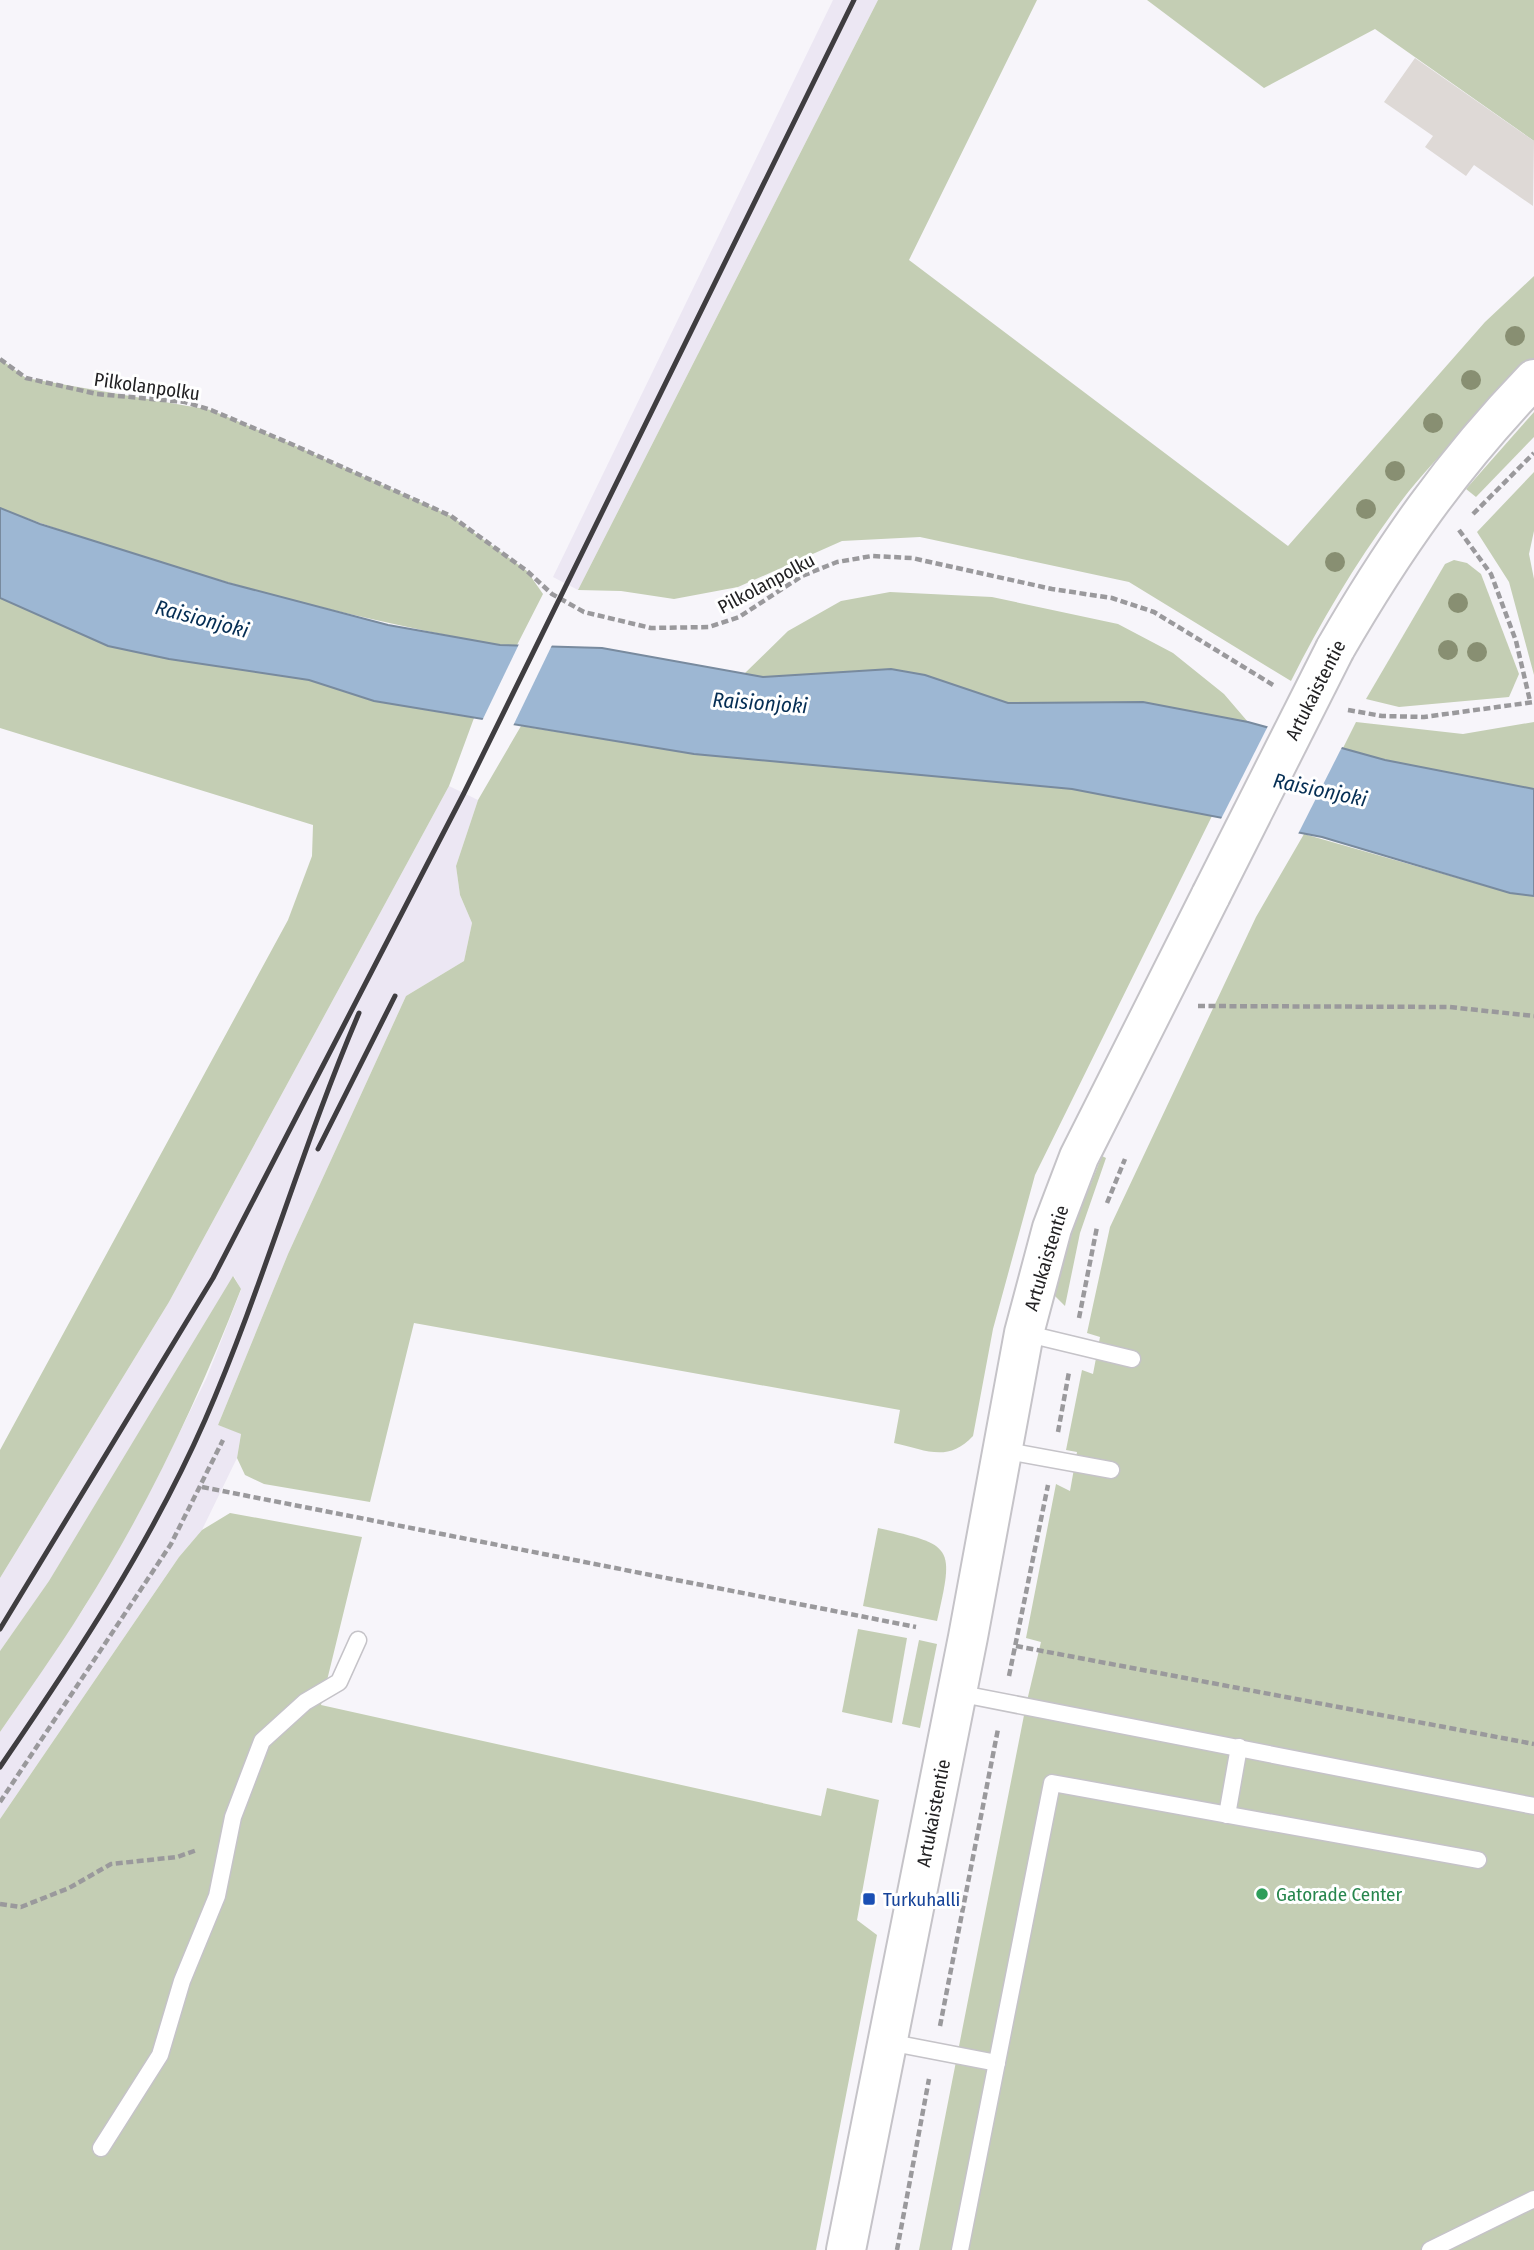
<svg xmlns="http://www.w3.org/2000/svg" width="1534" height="2250" font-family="'Fira Sans Condensed',sans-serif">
<rect width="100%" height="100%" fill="#f7f5fa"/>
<g fill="#ece7f3">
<path d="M833 0H878L578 590 553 577Z"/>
<path d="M449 786 478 800 456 866 460 895 472 923 464 961 406 996 288 1254 218 1425 241 1433 237 1458 202 1530 179 1557 0 1819V1732L84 1608 161 1470 207 1377 241 1290 234 1276 49 1582 0 1651V1578L169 1302Z"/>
</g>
<g fill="#c4ceb4">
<path d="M878 0H1037L909 260 1288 546 1485 322 1534 276V362C1488 408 1431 459 1394 511 1355 564 1320 623 1291 681L1129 582 920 537 842 541 738 587 674 599 621 591 578 590Z"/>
<path d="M1147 0H1534V141L1375 29 1264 88Z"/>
<path d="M0 359 26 378 211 410 289 443 451 516 527 571 543 594 517 645H500C379 624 265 595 147 558 98 542 48 527 0 508Z"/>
<path d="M1534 412V437L1476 497 1466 489Z"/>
<path d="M1534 472V531L1529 554 1534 579V675L1509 582 1477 532Z"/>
<path d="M1454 560 1467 563 1481 574 1519 674 1509 697 1399 707 1366 699 1445 564Z"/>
<path d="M890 592 992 597 1118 624 1173 653 1224 694 1248 722 1143 702 1008 703 925 675 891 669 763 677 744 674 788 631 841 601Z"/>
<path d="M0 598 108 646 169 659 309 680 373 701 474 718 449 786 169 1302 0 1578V1450L288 920 312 856 313 825 0 728Z"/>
<path d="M1356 722 1463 734 1534 722V789L1385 760 1343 748Z"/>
<path d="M521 726 694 754 1072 789 1212 816 1035 1175 993 1329 973 1436C948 1463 926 1450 894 1443L900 1410 414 1323 370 1502 264 1484 245 1475 237 1458 241 1434 218 1425 288 1254 406 996 464 961 472 923 460 895 456 866 478 800Z"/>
<path d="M1304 834 1510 893 1534 896V2250H919L1026 1705 1041 1642 1026 1638 1056 1484 1070 1491 1077 1452 1066 1450 1082 1370 1093 1374 1100 1337 1087 1333 1110 1227 1256 917Z"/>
<path d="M1102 1156 1106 1158 1080 1233 1065 1306 1054 1295 1072 1230Z"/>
<path d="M233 1276 241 1289C198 1400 147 1508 83 1609 57 1651 28 1691 0 1732V1651L49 1581Z"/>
<path d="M230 1513 362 1537 321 1705 821 1816 827 1788 879 1800 857 1920 877 1935 816 2250H0V1819L179 1557 202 1530Z"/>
<path d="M878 1528C954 1545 954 1546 937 1621L863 1606Z"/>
<path d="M858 1629 907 1638 892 1723 842 1712Z"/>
<path d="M919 1640 937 1644 920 1728 902 1724Z"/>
</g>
<path fill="#9db7d3" stroke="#788a9e" stroke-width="2" d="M0 508 40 524 228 583 388 625 500 645 602 648 763 677 891 669 925 675 1008 703 1143 702 1248 722 1385 760 1534 789V896L1510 893 1322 837 1072 789 694 754 374 701 309 680 169 659 108 646 0 598Z"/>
<g fill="#f7f5fa">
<path d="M520 642 553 643 512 728 481 723Z"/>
<path d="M1269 724 1343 745 1297 836 1220 821Z"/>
</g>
<path fill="#ded9d6" d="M1415 58 1534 141 1533 206 1474 165 1466 176 1425 147 1433 136 1384 102Z"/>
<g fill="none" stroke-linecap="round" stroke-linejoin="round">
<defs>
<g id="service">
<path d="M1024 1333 1132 1359"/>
<path d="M1002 1450 1111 1470"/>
<path d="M957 1693 1534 1806"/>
<path d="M1227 1815 1239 1747"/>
<path d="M888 2042 997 2063"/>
<path d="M101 2148 160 2055 182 1981 217 1896 233 1817 262 1741 305 1702 339 1682 358 1640"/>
<path d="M960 2250 1052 1783 1478 1860"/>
<path d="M1430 2250 1534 2199"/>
</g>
<g id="tertiary">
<path d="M1335 649C1394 547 1452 464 1534 379"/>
<path d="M846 2250 968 1637 1024 1333 1052 1228 1079 1157 1211 895"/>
</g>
</defs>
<use href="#service" stroke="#c5c3c8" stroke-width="19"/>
<use href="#tertiary" stroke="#c5c3c8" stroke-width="42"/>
<g stroke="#9a999c" stroke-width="4.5" stroke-dasharray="7 3.5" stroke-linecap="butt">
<path d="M0 359 26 378 97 394 185 402 211 410 289 443 451 516 527 571 552 594 584 612 651 628 709 627 739 617 802 576 837 562 872 556 912 558 1052 589 1112 598 1154 612 1273 685"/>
<path d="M1473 514 1534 453"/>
<path d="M1459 530 1491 574 1516 641 1530 701"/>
<path d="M1348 710 1382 716 1424 717 1534 702"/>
<path d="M1198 1006 1449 1007 1534 1016"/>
<path d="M1107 1203 1125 1159"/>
<path d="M1079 1318 1097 1227"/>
<path d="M1058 1432 1069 1372"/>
<path d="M202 1487 916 1627"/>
<path d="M1016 1646 1534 1744"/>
<path d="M1009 1676 1048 1485"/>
<path d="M0 1802 171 1544 223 1440"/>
<path d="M0 1904 21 1907 69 1888 111 1864 177 1857 197 1850"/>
<path d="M940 2026 998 1729"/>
<path d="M897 2250 929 2079"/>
</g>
<use href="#service" stroke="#fff" stroke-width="16"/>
<use href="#tertiary" stroke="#fff" stroke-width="38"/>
<g stroke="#3f3d40" stroke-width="5">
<path d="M318 1149 395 996"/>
<path d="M0 1629 213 1278 464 793 854 0"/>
<path d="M0 1767C76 1656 151 1543 205 1420 263 1287 302 1146 359 1013"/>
</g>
<defs>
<path id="tertiary-bridge" d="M1211 895 1335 649"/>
</defs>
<use href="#tertiary-bridge" stroke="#c5c3c8" stroke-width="42" stroke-linecap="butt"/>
<use href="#tertiary-bridge" stroke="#fff" stroke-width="38"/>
</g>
<g fill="#888f72">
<circle cx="1515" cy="336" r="10"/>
<circle cx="1471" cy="380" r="10"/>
<circle cx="1433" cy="423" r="10"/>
<circle cx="1395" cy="471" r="10"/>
<circle cx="1366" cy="509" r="10"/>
<circle cx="1335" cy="562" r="10"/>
<circle cx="1458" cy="603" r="10"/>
<circle cx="1448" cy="650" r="10"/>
<circle cx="1477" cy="652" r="10"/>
</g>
<circle fill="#2e9e5b" stroke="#fff" stroke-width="2.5" cx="1262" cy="1894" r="7"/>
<rect fill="#1a4fb4" stroke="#fff" stroke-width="2.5" x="862" y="1892" width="14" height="14" rx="3.5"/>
<g text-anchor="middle" stroke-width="6" stroke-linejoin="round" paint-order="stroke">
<g font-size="19" fill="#222123" stroke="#fff">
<text transform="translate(147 386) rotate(8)" y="7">Pilkolanpolku</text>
<text transform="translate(766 583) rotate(-28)" y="7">Pilkolanpolku</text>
<text transform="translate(1315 690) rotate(-63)" y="7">Artukaistentie</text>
<text transform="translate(1046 1258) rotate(-73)" y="7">Artukaistentie</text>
<text transform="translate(933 1813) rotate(-79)" y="7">Artukaistentie</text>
</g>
<g font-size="19" fill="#27864d" stroke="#fff" text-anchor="start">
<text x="1276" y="1901">Gatorade Center</text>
</g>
<g font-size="19" fill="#164399" stroke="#fff" text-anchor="start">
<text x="883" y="1906">Turkuhalli</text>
</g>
<g font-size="21" font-style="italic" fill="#052e54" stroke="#fff">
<text transform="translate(202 619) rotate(15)" y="7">Raisionjoki</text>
<text transform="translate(760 703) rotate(4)" y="7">Raisionjoki</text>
<text transform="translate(1320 790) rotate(12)" y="7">Raisionjoki</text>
</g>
</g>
</svg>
